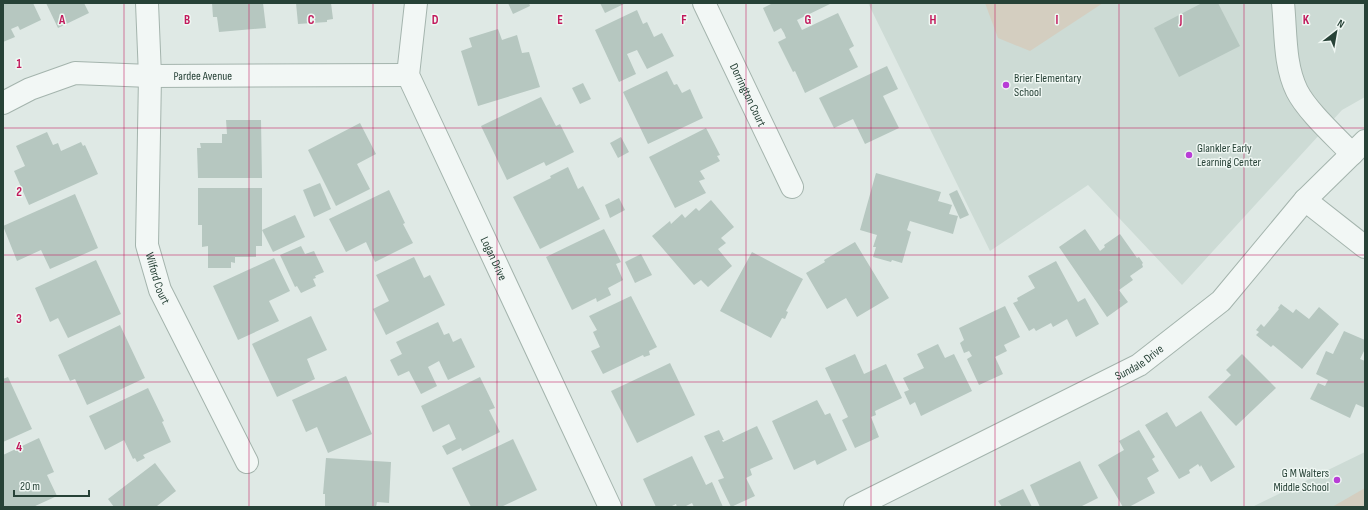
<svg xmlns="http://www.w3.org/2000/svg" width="1368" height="510" font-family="'Sofia Sans Condensed',sans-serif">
<rect width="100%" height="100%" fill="#dfe9e5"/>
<g fill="#cddbd5">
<path d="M868 3H1365V97L1342 110 1182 285 1088 185 990 251Z"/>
<path d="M1365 452V507H1252Z"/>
</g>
<g fill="#d4cec0">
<path d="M985 3H1103L1030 51 998 38Z"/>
<path d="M1365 488V507H1332Z"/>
</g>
<g fill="#b6c7c0">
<path d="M3 3H33L41 20 20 30 18 26 11 29 15 37 3 42Z"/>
<path d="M46 3H84L89 13 58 28Z"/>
<path d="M212 3H263L266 28 219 32 217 17H213Z"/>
<path d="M296 3H331L333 19 327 20V22L298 24Z"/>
<path d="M508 3H529L530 6 513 14Z"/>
<path d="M600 3H626L605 13Z"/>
<path d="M771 3H829L830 4 797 20 802 30 838 13 854 46 849 49 858 67 805 93 795 71 793 72 778 42 786 38 784 33 781 28 774 32 763 8 771 4Z"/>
<path d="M1202 3H1218L1240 46 1179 77 1154 28Z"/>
<path d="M637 10 643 24 647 22 654 37 662 33 674 56 647 69 637 50 627 54 636 74 619 82 595 30Z"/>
<path d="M498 29 502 40 517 35 522 53 529 52 540 87 478 106 461 51 472 47 469 38Z"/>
<path d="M887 66 898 89 883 96 899 128 865 144 853 119 834 128 819 98Z"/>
<path d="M667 71 674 85 677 84 682 93 690 89 703 118 648 144 623 92Z"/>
<path d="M583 83 591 99 580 104 572 88Z"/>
<path d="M541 97 556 126 560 124 574 152 546 166 544 162 507 180 481 126Z"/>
<path d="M226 120H261L262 178H198L197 148H201L200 143H222V134H227Z"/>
<path d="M360 123 376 154 357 164 370 189 336 206 308 150Z"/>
<path d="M706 128 720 155 717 156 720 161 700 171 705 179 699 181 706 193 675 208 649 157Z"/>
<path d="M47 132 53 145 58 143 61 151 81 142 83 146 85 145 98 174 29 205 14 171 25 166 16 146Z"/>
<path d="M621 137 629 152 618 158 610 143Z"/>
<path d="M568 167 578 189 583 186 600 219 540 249 513 197 551 178 550 176Z"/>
<path d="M876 173 941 192 938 201 952 205 949 214 958 216 953 234 910 221 907 230 911 232 902 263 892 260 891 262 873 257 876 247H873L877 235 860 230Z"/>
<path d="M320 183 331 209 314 217 303 190Z"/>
<path d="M198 188H262V246H256V257H235V263L231 262V268H208V246L202 247V225H198Z"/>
<path d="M389 190 405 223 403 224 413 243 375 262 366 242 346 252 329 219Z"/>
<path d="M957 190 969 215 960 219 949 194Z"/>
<path d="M75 194 98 248 50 269 41 250 17 261 3 226Z"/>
<path d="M619 198 625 210 610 218 605 205Z"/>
<path d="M711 200 734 227 721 238 726 243 718 249 732 266 708 287 701 280 694 285 652 236 670 221 671 224 682 214 685 218 696 208 699 211Z"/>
<path d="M295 215 305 237 273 252 262 230Z"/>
<path d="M604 229 621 262 616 264 623 280 608 288 611 295 597 302 596 298 572 310 546 257Z"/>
<path d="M1085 229 1100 251 1105 247 1104 245 1120 234 1137 258 1139 257 1143 263 1142 264 1143 267 1130 276 1133 280 1119 290 1128 302 1107 317 1059 247Z"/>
<path d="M855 242 889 298 857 317 846 298 827 309 806 273 825 262 824 260Z"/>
<path d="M301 246 305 254 314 251 324 272 315 276 316 278 313 279 316 286 301 293 297 286 295 287 280 255Z"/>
<path d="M752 252 803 279 786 311 788 312 785 319 782 318 771 338 720 311Z"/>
<path d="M641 254 652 275 635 283 625 262Z"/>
<path d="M414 257 424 278 430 275 445 305 386 335 373 309 389 301 376 275Z"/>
<path d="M274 258 290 291 269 301 279 321 238 340 213 286Z"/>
<path d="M96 260 121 314 68 338 58 318 50 322 35 288Z"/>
<path d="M1056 261 1078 302 1085 298 1099 324 1076 337 1067 319 1053 327 1051 323 1036 331 1034 328 1029 331 1013 303 1018 301 1017 298 1035 288 1028 276Z"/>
<path d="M631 296 657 347 649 351 650 355 644 357 643 355 603 374 591 351 600 347 593 332 597 330 589 316Z"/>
<path d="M1281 304 1293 313 1296 309 1309 319 1319 307 1339 324 1302 369 1273 345 1271 347 1256 335 1259 332 1256 330 1261 324 1264 327 1279 309 1278 308Z"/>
<path d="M1005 306 1020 337 1004 345 1007 351 995 357 1003 374 979 385 967 359 972 356 969 351 964 353 960 343 964 340 959 328Z"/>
<path d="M311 316 327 350 307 359 315 379 277 397 252 344Z"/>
<path d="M438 322 444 335 449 333 453 342 461 338 475 367 448 380 439 361 428 367 437 386 421 394 409 371 398 376 390 360 402 354 396 342Z"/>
<path d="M120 325 145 378 87 405 75 379 70 381 58 355Z"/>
<path d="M1344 331 1365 340V349L1360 359 1365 361V408L1356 404 1350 418 1310 399 1318 383 1325 386 1328 380 1316 374 1326 351 1333 354Z"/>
<path d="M938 344 945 358 954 354 972 391 921 416 915 402 910 405 904 392 909 390 903 378 924 368 917 354Z"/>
<path d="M855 354 864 374 886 364 902 398 875 411 876 415 871 417 879 437 855 448 842 420 848 417 825 368Z"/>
<path d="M1242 354 1276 388 1236 426 1208 397 1231 375 1226 370Z"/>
<path d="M670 363 695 415 637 443 611 391Z"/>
<path d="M346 376 372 434 328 453 317 427 306 432 292 400Z"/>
<path d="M8 377 32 429 3 442V379Z"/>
<path d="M480 377 495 408 489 410 500 432 462 451 461 448 447 455 442 446 456 439 449 424 433 432 421 406Z"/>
<path d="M148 388 164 421 162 422 171 442 143 455 145 458 137 462 135 458 133 459 124 440 105 450 89 416Z"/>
<path d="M817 400 825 415 830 413 847 450 817 465 815 460 794 470 772 421Z"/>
<path d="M1201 411 1235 467 1211 482 1201 465 1200 467 1198 464 1189 470 1190 473 1179 479 1145 425 1167 412 1176 427Z"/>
<path d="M757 426 773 459 750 469 752 475 746 478 755 496 731 507 718 480 724 478 704 436 719 430 724 440H722L723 442Z"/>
<path d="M1139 430 1155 457 1152 459 1159 471 1147 478 1155 493 1129 507H1123L1098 465 1124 450 1119 441Z"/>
<path d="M39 438 54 472 47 475 57 496 33 507H3V455Z"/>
<path d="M513 439 537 490 501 507H471L452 468Z"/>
<path d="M692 456 706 485 712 482 723 507H694L692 503 684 507H677L676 504 670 507H656L643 479Z"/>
<path d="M326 458 391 462 389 503 377 502 376 507H325V494H323Z"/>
<path d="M1080 461 1098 498 1080 507H1040L1030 485Z"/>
<path d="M155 463 176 491 157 506 158 507H114L108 499Z"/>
<path d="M1023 489 1032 507H1002L998 501Z"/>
</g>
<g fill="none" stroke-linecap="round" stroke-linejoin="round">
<defs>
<g id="minor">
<path id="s1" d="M147 3 150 76 147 245 160 290 247 462"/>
<path id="s2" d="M416 3 408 75 610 507"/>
<path id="s3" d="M704 3 792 187"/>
<path d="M1283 3C1286 32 1284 65 1297 91 1307 111 1336 137 1352 154"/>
<path id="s4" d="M3 103 30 89 75 73 150 76 408 75"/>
<path d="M1305 200 1365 247"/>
<path id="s5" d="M855 507 1139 365 1221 301 1305 200 1365 141"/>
</g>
</defs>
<use href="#minor" stroke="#a4b4ad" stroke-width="24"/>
<use href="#minor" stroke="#f2f7f5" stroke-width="22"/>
</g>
<path fill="none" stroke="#c2185b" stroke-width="1" stroke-opacity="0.55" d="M124 3V507M249 3V507M373 3V507M497 3V507M622 3V507M746 3V507M871 3V507M995 3V507M1119 3V507M1244 3V507M3 128H1365M3 255H1365M3 382H1365"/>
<g fill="#b83dd6" stroke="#eff7f3" stroke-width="1.5">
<circle cx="1006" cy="85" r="4"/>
<circle cx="1189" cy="155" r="4"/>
<circle cx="1337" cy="480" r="4"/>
</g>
<g text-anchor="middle" stroke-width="3" stroke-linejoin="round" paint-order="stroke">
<g font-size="12" fill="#274237" stroke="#eff7f3">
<text dy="4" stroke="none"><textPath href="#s4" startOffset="206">Pardee Avenue</textPath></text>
<text dy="4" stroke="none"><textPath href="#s3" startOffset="102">Dorrington Court</textPath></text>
<text dy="4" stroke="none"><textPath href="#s2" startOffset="275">Logan Drive</textPath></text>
<text dy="4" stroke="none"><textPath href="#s1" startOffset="277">Wilford Court</textPath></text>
<text dy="4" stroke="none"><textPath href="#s5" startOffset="319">Sundale Drive</textPath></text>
</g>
<g font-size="12" fill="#274237" stroke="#eff7f3" text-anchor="start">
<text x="1014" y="82">Brier Elementary<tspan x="1014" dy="14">School</tspan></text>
<text x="1197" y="152">Glankler Early<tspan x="1197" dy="14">Learning Center</tspan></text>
<text x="1329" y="477" text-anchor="end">G M Walters<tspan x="1329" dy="14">Middle School</tspan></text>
</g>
</g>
<g font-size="13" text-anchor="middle" font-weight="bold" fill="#c2185b" stroke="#eff7f3" stroke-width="3" stroke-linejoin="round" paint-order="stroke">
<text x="62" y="24">A</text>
<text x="187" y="24">B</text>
<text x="311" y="24">C</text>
<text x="435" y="24">D</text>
<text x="560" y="24">E</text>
<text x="684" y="24">F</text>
<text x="808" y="24">G</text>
<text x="933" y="24">H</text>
<text x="1057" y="24">I</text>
<text x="1181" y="24">J</text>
<text x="1306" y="24">K</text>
<text x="19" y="68">1</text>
<text x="19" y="196">2</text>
<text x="19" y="323">3</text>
<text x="19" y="451">4</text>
</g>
<rect width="1368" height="510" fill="none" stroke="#274237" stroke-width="8"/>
<g transform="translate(1336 32) rotate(31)" stroke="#eff7f3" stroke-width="3" paint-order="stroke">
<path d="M0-3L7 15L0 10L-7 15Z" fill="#274237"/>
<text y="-6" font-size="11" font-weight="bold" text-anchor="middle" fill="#274237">N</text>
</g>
<path d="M14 490v6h75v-6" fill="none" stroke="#274237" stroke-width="2"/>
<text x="20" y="490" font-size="12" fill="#274237" stroke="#eff7f3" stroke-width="3" paint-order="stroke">20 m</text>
</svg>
